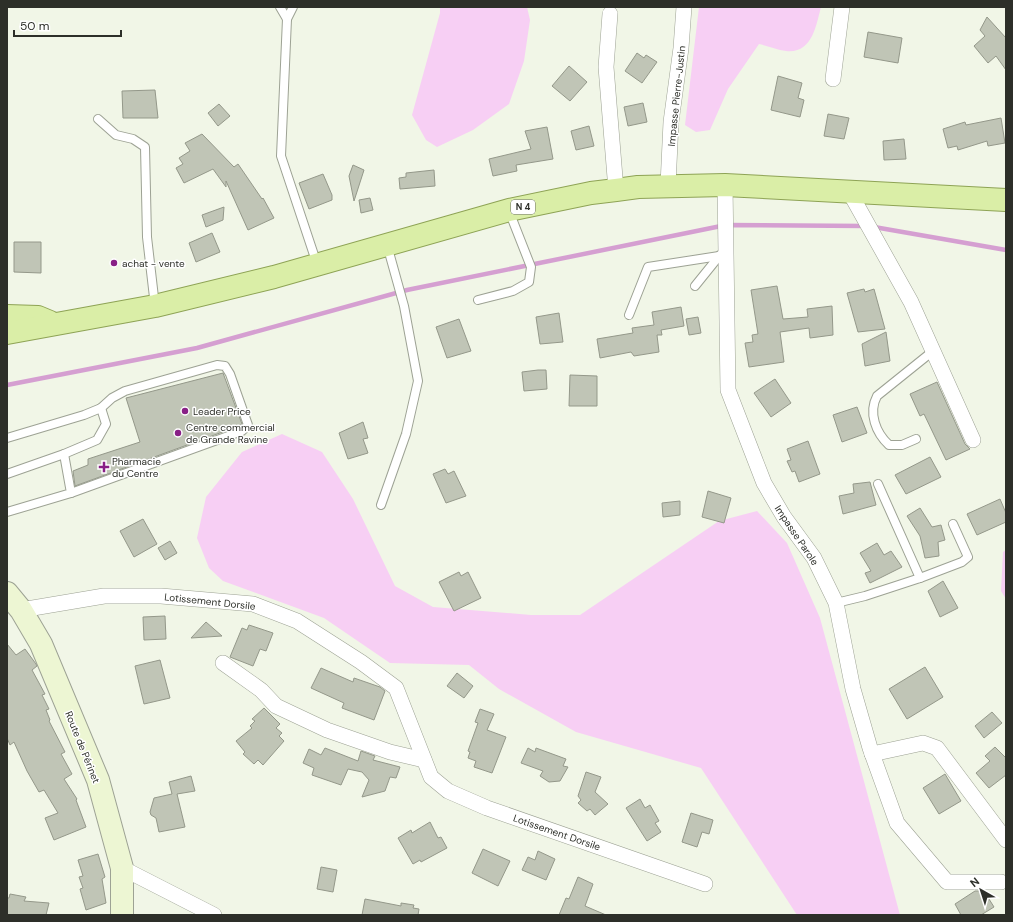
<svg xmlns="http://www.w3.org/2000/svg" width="1013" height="922" font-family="'DM Sans',sans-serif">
<rect width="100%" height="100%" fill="#f1f6e7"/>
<g fill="#f7cff4">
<path d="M440 7H527L530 20 524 61 509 104 473 130 437 147 426 140 412 115 440 13Z"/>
<path d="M699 7H821C816 26 812 54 786 51 777 50 768 46 759 44L728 89 710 130 696 132 685 125Z"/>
<path d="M282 434 322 452 353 499 395 586 433 607 531 615H580L719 521 757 511 787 543 820 618 900 915H797L701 768 576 732 499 689 469 665 390 663 324 618 223 581 209 568 197 538 206 497 242 452Z"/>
<path d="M1006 550V599L1001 591 1003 552Z"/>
</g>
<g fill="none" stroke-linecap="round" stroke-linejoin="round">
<g stroke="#d59fd1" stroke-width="4.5">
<path d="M874 227 1006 250"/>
<path d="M7 385 197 348 407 290 726 225 866 226"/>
</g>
</g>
<g fill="#c0c5b6" stroke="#94988a">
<path d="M987 17 1006 38V70L996 56 988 63 974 46 985 36 980 30Z"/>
<path d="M868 32 902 38 898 63 864 57Z"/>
<path d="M637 53 644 58 646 55 657 62 642 83 625 71Z"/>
<path d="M569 66 587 82 570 101 552 86Z"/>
<path d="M778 76 802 83 798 98 804 100 800 117 771 110Z"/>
<path d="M155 90 158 118H123L122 91Z"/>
<path d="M643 103 647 122 628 126 624 107Z"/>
<path d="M219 104 230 116 218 126 208 113Z"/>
<path d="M828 114 849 118 844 139 824 136Z"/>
<path d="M1001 118 1005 143 988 146 987 141 958 150 957 146 948 148 943 129 965 122 966 125Z"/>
<path d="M589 126 594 146 576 150 571 131Z"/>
<path d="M547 127 553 159 516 165 517 171 493 176 489 159 531 149 525 131Z"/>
<path d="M202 134 234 167 238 164 262 199 263 198 274 218 248 230 226 181V187L213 169 184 183 176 168 183 164 179 158 190 151 185 143Z"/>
<path d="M904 139 906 159 884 160 883 141Z"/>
<path d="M353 165 364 170 354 201 349 176Z"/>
<path d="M434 170 435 186 400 189 399 178 406 177V173Z"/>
<path d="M323 174 332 195V200L309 209 299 183Z"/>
<path d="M370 198 373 210 361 213 359 200Z"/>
<path d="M224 207 223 220 206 227 202 215Z"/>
<path d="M212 233 220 252 196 262 189 243Z"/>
<path d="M14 242H41V273L14 272Z"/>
<path d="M777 286 783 319 808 317 807 309 832 306 833 335 810 338 809 328 780 332 784 362 749 367 745 343 753 342 752 335 758 334 751 290Z"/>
<path d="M864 289 865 292 874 289 885 329 858 332 847 293Z"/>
<path d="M681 307 684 326 661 330 662 335H657L659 352 634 356 631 352 600 358 597 339 633 333 632 328 654 325 652 312Z"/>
<path d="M559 313 563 342 540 344 536 317Z"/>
<path d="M698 317 701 333 689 335 686 319Z"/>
<path d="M459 319 471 351 447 358 436 327Z"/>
<path d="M886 332 890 361 865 366 862 344Z"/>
<path d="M538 370H546L547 389 524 391 522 372Z"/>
<path d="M223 373 242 424 239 426 75 486 73 471 88 465V459L140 442 126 398Z"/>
<path d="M570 375 597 376V406H569Z"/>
<path d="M775 379 791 403 771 417 754 393Z"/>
<path d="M937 382 965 444 970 449 946 460 924 414 920 416 910 394Z"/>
<path d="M857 407 867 433 842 442 833 415Z"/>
<path d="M363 422 368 438 363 439 368 453 348 459 339 433Z"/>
<path d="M808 441 820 474 799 482 795 471 792 472 787 461 791 460 787 449Z"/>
<path d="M930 457 941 477 906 494 895 475Z"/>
<path d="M445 469 448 474 454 471 466 496 446 503 433 474Z"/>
<path d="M870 482 876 505 843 514 839 496 854 493 853 484Z"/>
<path d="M708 491 731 498 724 523 702 517Z"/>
<path d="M1000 499 1006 513V522L977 535 967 514Z"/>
<path d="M680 501V515L663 517 662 503Z"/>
<path d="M920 508 932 527 941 525 945 540 938 542 939 556 925 558 920 536 907 516Z"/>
<path d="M143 519 157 544 134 557 120 531Z"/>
<path d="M170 541 177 553 165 560 158 548Z"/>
<path d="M877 543 884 555 891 551 902 567 870 583 865 573 871 571 860 553Z"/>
<path d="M459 572 461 576 468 572 481 598 454 611 439 582Z"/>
<path d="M943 581 958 608 940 617 928 591Z"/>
<path d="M165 616 166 639 144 640 143 617Z"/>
<path d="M206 622 222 636 191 638Z"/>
<path d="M249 625 273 633 266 651 260 649 253 666 230 657 242 628 247 630Z"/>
<path d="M7 644 16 655 25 649 36 664 37 666 32 670 45 694 42 695 49 709 46 710 50 720 49 721 65 752 61 754 72 774 64 779 77 799 76 800 86 827 54 840 45 818 58 813 44 790 39 792 27 771 14 742 10 745 7 738Z"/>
<path d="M160 660 170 698 144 704 135 666Z"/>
<path d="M925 667 943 697 907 719 889 689Z"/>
<path d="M321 668 353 682 354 678 380 687 385 691 374 720 342 708 344 703 311 688Z"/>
<path d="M457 673 473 686 464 698 447 686Z"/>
<path d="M264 708 280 724 276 728 282 733 279 736 284 741 263 765 258 760 254 764 243 754 245 752 236 741 252 728 250 726 255 721 252 719Z"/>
<path d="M480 709 494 714 487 730 506 737 492 773 474 767 476 761 468 758 470 752 468 751 478 723 475 722Z"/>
<path d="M992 712 1002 723 984 738 975 726Z"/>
<path d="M995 747 1006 758V775L989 788 976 773 990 761 985 756Z"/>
<path d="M325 748 358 761 361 751 375 756 373 760 400 767 396 778 390 777 385 791 362 797 369 780 362 772 348 769 341 785 312 775 314 768 303 763 309 749 321 755Z"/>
<path d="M528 748 535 752 536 748 566 759 563 766 568 767 560 781 549 782 540 776 543 771 521 763Z"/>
<path d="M586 772 601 777 595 792 608 804 595 815 590 809 587 811 578 803 581 800 578 796Z"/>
<path d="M945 774 961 801 939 814 923 788Z"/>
<path d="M191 776 195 791 177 794 185 827 159 832 156 818 151 815 150 812 154 798 172 794 169 782Z"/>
<path d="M640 799 645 808 650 805 659 821 655 823 661 832 647 841 626 808Z"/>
<path d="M691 813 713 820 709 834 702 832 697 847 682 842Z"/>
<path d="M430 822 438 838 441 837 447 848 421 862 420 860 413 864 398 838 411 830 412 833Z"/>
<path d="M483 849 510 861 498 886 472 873Z"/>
<path d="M538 851 555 859 546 880 522 870 528 857 535 860Z"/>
<path d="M98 854 105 877 102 879 106 903 86 910 80 889 83 888 79 877 83 876 78 860Z"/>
<path d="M321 867 337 870 333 892 317 889Z"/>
<path d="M578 877 593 884 585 906 606 915H559L566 898 569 899Z"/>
<path d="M975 891H984L994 907 981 915H961L955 904Z"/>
<path d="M10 894 26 897 24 901 49 903 46 915H7V898H9Z"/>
<path d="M365 899 401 906V903L414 905 413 908 419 909 418 915H362Z"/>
</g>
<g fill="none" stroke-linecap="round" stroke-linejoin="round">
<defs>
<g id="lane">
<path d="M280 7 287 19 281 156 317 264"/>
<path d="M287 19 293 7"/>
<path d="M98 119 116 135 133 139 145 147 147 237 155 306"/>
<path d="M695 286 720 255"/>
<path d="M478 300 513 291 529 282 531 267 509 211"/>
<path d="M629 315 648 267 719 256"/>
<path d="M7 438 84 415 101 408 106 424 97 440 64 454 71 493 7 512"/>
<path d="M916 439 902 445H889C876 433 868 413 877 396L933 351"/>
<path d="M7 474 64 454"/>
<path d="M71 493 242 431 248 425 230 374 225 366 217 365 125 391 112 398 101 408"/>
<path d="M381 505 406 434 418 381 404 306 387 245"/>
<path d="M920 578 962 562 968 557 953 524"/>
<path d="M836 603 865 596 920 578 878 484"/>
</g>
<g id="street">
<path d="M610 14 606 67 616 190"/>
<path d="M833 79 842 7"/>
<path d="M668 185 671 122 681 48 684 7"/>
<path d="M725 185 728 390 764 483 784 517 814 558 836 603 853 689 870 748 897 823 947 882H1001"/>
<path d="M850 193 911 302 973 440"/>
<path d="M21 610 104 596H161L253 604 297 621 361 662 396 688 431 777 448 791 487 808 705 884"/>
<path d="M223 663 261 690 276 706 327 730 390 752 424 760"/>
<path d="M872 754 923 743 937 748 1006 840"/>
<path d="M122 868 214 915"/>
</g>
<path id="secondary" d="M7 593 21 610 41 644 98 780 122 868V915"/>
<g id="primary">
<path d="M7 316 38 317 50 322"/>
<path d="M7 333 155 306 274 277 509 210 591 193 616 190 638 187 725 185 1006 200"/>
</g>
</defs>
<use href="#lane" stroke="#9da294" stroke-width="10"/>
<use href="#street" stroke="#9da294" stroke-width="16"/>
<use href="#secondary" stroke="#9da294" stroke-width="24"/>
<use href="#primary" stroke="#8ea355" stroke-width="24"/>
<use href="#lane" stroke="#fff" stroke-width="8"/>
<use href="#street" stroke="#fff" stroke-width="15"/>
<use href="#secondary" stroke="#edf6d3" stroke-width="22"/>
<use href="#primary" stroke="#daeea7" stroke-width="22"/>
</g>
<g fill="#881f86" stroke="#fff" stroke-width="1.5">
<circle cx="114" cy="263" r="4"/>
<circle cx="185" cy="411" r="4"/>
<circle cx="178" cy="433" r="4"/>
<path d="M102 461h4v4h4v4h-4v4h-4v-4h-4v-4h4z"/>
</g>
<g text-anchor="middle" stroke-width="3" stroke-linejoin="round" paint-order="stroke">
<rect fill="#fff" stroke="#6c6d69" stroke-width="1" x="511" y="200" width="24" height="14" rx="3"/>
<g font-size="9" font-weight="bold" fill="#2d2f29">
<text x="523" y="210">N 4</text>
</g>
<g font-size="10" fill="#2d2f29" stroke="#fff">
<text transform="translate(676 96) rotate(-84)" y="4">Impasse Pierre-Justin</text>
<text transform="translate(797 535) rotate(56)" y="4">Impasse Parole</text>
<text transform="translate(210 601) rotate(6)" y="4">Lotissement Dorsile</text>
<text transform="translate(83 747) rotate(68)" y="4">Route de Périnet</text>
<text transform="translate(557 832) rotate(19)" y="4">Lotissement Dorsile</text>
</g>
<g font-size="10" fill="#2d2f29" stroke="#fff" text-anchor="start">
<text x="122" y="267">achat - vente</text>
<text x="193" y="415">Leader Price</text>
<text x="186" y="431">Centre commercial<tspan x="186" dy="12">de Grande Ravine</tspan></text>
<text x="112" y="465">Pharmacie<tspan x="112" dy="12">du Centre</tspan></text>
</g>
</g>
<rect width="1013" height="922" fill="none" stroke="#2d2f29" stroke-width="16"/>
<g transform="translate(981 890) rotate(321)" stroke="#ffffff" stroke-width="3" paint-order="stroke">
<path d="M0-3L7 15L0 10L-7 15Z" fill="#2d2f29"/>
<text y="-6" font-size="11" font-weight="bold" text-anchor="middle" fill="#2d2f29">N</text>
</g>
<path d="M14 30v6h107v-6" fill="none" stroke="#2d2f29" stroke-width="2"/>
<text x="20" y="30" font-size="12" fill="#2d2f29" stroke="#ffffff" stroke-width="3" paint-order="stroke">50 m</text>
</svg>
